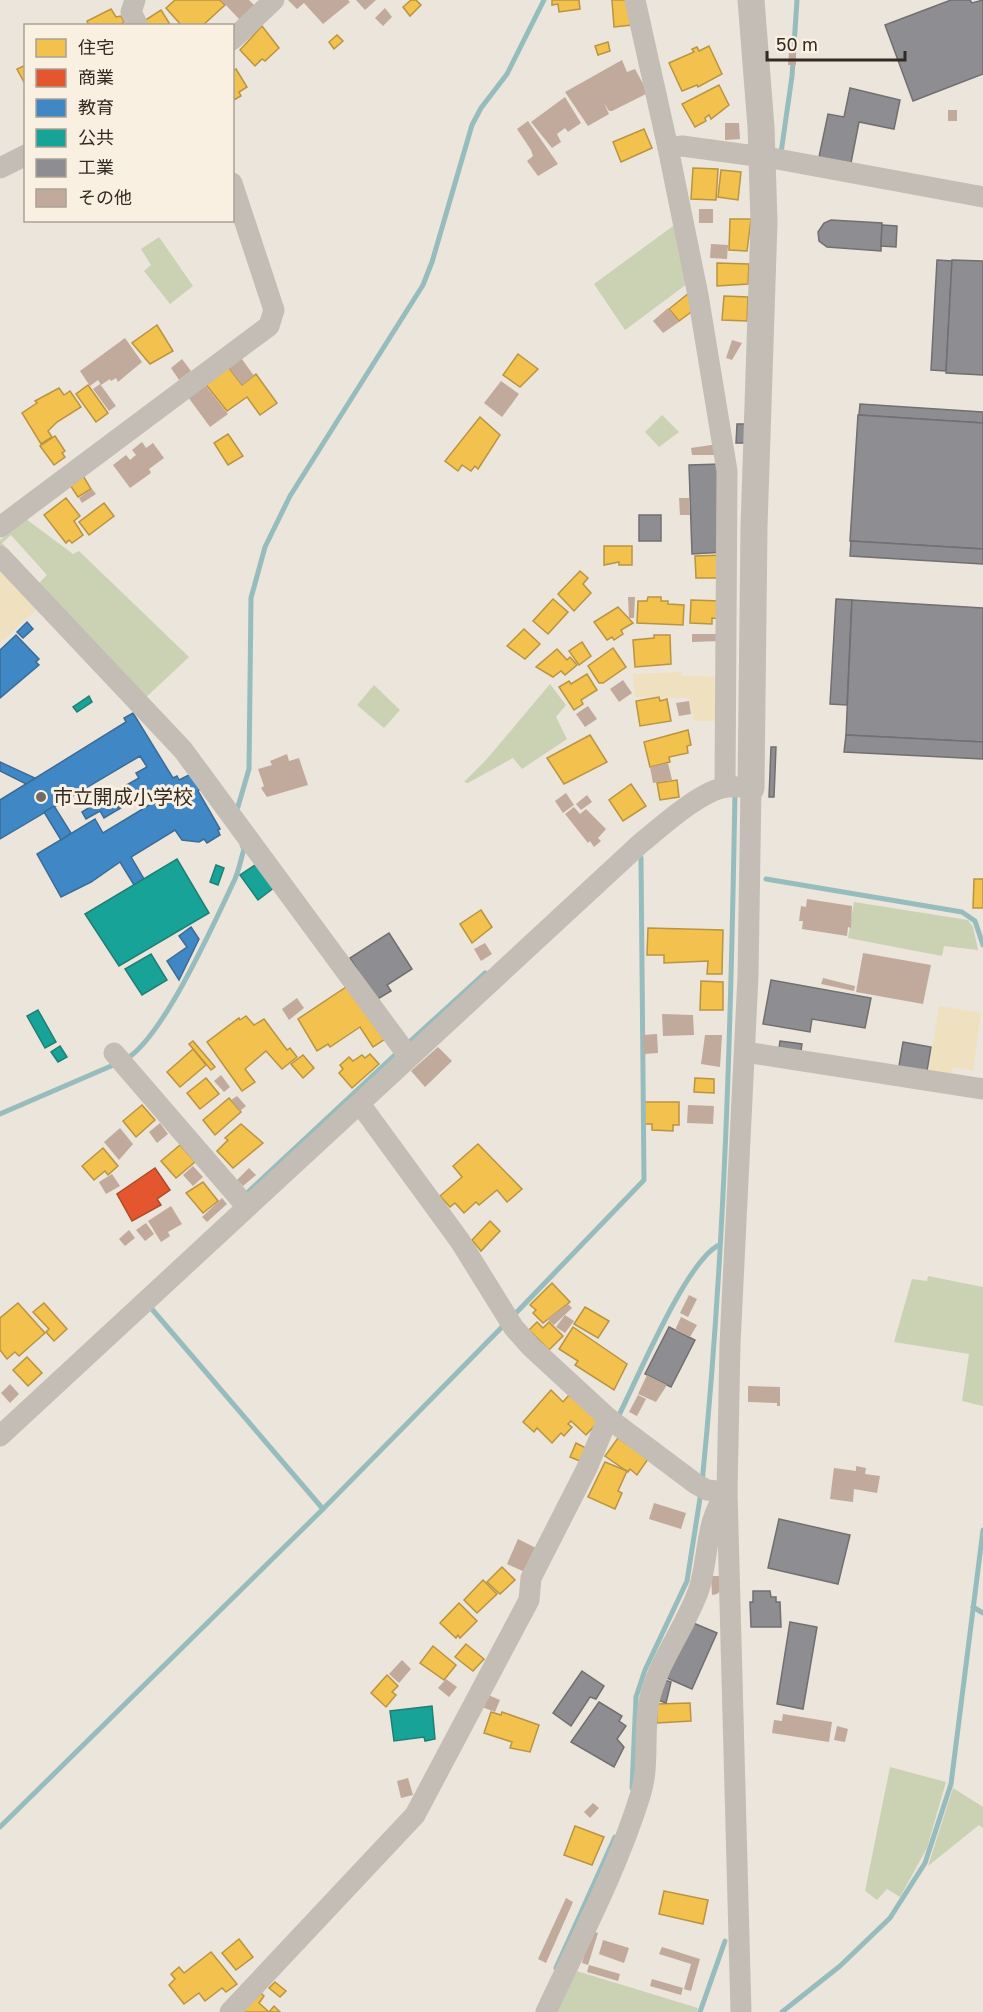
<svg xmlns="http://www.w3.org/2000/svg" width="983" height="2012" font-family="'Golos Text','Noto Sans JP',sans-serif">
<rect width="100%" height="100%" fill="#ece5db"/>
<g fill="#cbd2b4" fill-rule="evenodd">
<path d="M673 226 680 230 687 284 625 330 594 284Z"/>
<path d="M159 237 193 286 170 304 144 271 151 265 141 249Z"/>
<path d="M662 415 679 432 659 447 645 432Z"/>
<path d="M26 519 73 554 79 551 189 657 142 701 0 546V540ZM11 535 47 575 38 584 2 543Z"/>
<path d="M550 684 566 705 556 717 567 739 522 769 513 758 468 783 464 782 486 760Z"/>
<path d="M374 685 400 710 384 728 357 705Z"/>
<path d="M854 902 968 920 973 927 978 950 944 946 942 956 848 938Z"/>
<path d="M928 1276 983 1287V1406L962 1401 969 1354 894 1342 912 1279 927 1281Z"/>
<path d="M890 1767 946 1782 927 1848 900 1897 887 1889 877 1900 865 1891Z"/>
<path d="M953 1788 983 1807V1828L979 1825 928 1866Z"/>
<path d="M570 1969 698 2008 697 2012H551Z"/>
</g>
<g fill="#efe0c0">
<path d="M0 563 37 609 0 643Z"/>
<path d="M681 672V676L723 677V721H694L689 698 635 697 633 674Z"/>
<path d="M939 1006 981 1013 973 1071 953 1067 951 1075 929 1070Z"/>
</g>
<g fill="#f2c14e" stroke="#b99441" stroke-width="1.5">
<path d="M175 0H220L225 5 202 26H182L166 8Z"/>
<path d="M411 0H416L421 5 410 16 403 7Z"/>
<path d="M552 0H579L580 9 559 12 558 4 552 5Z"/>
<path d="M612 0H630L632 25 614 27Z"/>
<path d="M111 9 116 17 121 16 124 22 119 26H89L87 21Z"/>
<path d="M161 10 171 26H147L144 21Z"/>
<path d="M262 26 279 48 265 61 262 59 255 66 240 50Z"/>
<path d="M337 35 343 41 334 49 329 42Z"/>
<path d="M608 42 610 51 598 55 595 46Z"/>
<path d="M709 46 722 74 698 87 697 85 682 91 669 63 694 52 692 49 697 47 699 51Z"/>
<path d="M26 65V86L17 69Z"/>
<path d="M236 69 247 87 239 92 241 96 232 101V71Z"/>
<path d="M719 85 729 105 711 119 709 115 705 118 706 121 695 127 682 104Z"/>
<path d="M644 129 652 148 621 162 613 142Z"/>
<path d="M693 168 718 169 716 200 691 199Z"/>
<path d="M721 170 741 172 738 200 718 197Z"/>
<path d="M730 219H751L747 251 729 250Z"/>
<path d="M717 263 749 264 748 284 717 286Z"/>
<path d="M689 293 694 310 679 321 669 309Z"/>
<path d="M724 296 748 297 747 321 722 320Z"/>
<path d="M157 325 173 351 150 364 132 343Z"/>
<path d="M518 354 538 369 520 387 503 375Z"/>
<path d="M226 364 242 385 256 374 277 403 260 415 247 397 227 411 203 381Z"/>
<path d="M88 385 108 413 96 422 76 394Z"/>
<path d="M59 388 64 395 70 391 81 407 57 422 48 431 52 437 41 444 22 413 37 403 35 401Z"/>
<path d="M480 417 500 435 478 469 475 466 471 471 462 465 458 471 445 461Z"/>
<path d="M228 434 243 456 228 465 214 443Z"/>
<path d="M55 436 65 451 62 453 65 457 54 465 40 446Z"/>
<path d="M82 474 91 489 78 497 68 482Z"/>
<path d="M66 498 80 516 74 521 83 535 72 543 69 540 66 543 44 515Z"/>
<path d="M104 503 114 516 89 535 79 522Z"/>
<path d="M604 546H632V565H619V562L604 565Z"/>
<path d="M723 555V578H696L695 556Z"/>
<path d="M580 571 588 578 583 584 591 593 574 611 558 594Z"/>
<path d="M648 597H661V601H668V604L684 605 683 625 637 623 638 601H647Z"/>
<path d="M553 599 568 612 548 634 533 621Z"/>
<path d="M691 600 721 601V619L712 618V624L690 623Z"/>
<path d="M618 607 633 623 621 630 623 634 614 640 612 637 607 640 594 622Z"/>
<path d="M524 629 540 644 525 659 507 646Z"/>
<path d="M654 635H670L671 664 635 667 633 640 654 638Z"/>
<path d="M582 642 591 656 579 665 569 651Z"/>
<path d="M613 648 626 667 603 683H599L588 666Z"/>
<path d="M557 649 567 660 570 657 577 665 565 675 561 671 553 677 536 667Z"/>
<path d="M587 674 597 690 581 700 583 704 574 710 559 687 569 681 571 684Z"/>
<path d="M659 697 660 701 667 699 671 721 640 726 636 701Z"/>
<path d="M688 730 691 745 687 746 688 753 669 757 670 762 650 767 644 742Z"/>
<path d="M590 735 607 762 564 784 547 758Z"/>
<path d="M677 780 679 797 660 800 657 783Z"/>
<path d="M631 784 646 806 623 821 609 800Z"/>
<path d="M974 879H983V908H973Z"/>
<path d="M481 910 492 927 472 943 460 924Z"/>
<path d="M648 928 723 930 722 974H707L708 961 664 963V955H647Z"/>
<path d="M701 981 723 982V1010H700Z"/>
<path d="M349 985 385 1039 373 1047 360 1027 330 1047 328 1044 317 1051 298 1019Z"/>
<path d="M246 1016 254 1025 264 1019 287 1050 290 1048 297 1057 282 1069 266 1051 245 1069 255 1082 242 1091 207 1042 239 1018 240 1020Z"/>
<path d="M193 1041 215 1067 211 1070 189 1044Z"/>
<path d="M193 1049 206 1065 180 1087 167 1072Z"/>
<path d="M370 1054 379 1064 352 1088 339 1073 343 1069 340 1065 349 1057 353 1061 362 1055 365 1058Z"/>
<path d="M303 1055 314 1068 303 1078 291 1064Z"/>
<path d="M206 1078 219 1094 200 1109 187 1093Z"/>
<path d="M695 1078 714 1079V1093L694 1092Z"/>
<path d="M229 1098 241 1112 215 1135 203 1120Z"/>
<path d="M644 1102H679V1125H673V1131L652 1130V1124H644Z"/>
<path d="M142 1105 155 1120 136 1137 123 1121Z"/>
<path d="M241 1124 263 1143 233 1168 217 1151 228 1140 225 1138Z"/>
<path d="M478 1144 522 1189 507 1202 497 1190 479 1205 476 1202 464 1213 455 1203 450 1207 440 1196 462 1177 453 1166Z"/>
<path d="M180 1145 195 1162 176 1178 161 1161Z"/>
<path d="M103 1148 118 1166 108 1175 105 1171 94 1180 82 1166Z"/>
<path d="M203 1182 218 1201 203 1213 186 1193Z"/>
<path d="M490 1221 500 1231 481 1251 472 1240Z"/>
<path d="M552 1283 570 1302 543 1323 533 1313 536 1310 530 1305Z"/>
<path d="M18 1303 45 1333 19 1356 15 1352 7 1359 0 1350V1318Z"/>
<path d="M44 1303 67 1329 54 1341 46 1332 49 1329 33 1312Z"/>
<path d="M585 1307 609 1321 598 1338 574 1324Z"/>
<path d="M537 1322 543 1328 549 1322 563 1336 549 1350 529 1330Z"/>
<path d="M573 1327 627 1364 614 1390 575 1365 578 1361 559 1349Z"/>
<path d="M27 1357 42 1373 28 1386 13 1370Z"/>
<path d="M551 1390 563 1402 569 1395 599 1421 586 1435 571 1421 568 1424 572 1427 564 1436 561 1433 552 1443 537 1428 534 1432 523 1422Z"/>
<path d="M618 1438 648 1459 637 1475 630 1469 628 1472 605 1456Z"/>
<path d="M576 1443 586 1448 580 1461 570 1457Z"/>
<path d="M605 1462 627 1471 618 1491 622 1493 615 1509 588 1497Z"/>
<path d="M502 1567 515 1580 500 1594 487 1582Z"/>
<path d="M483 1580 497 1594 477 1613 464 1600Z"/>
<path d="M459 1603 477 1621 460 1638 458 1635 456 1638 440 1623Z"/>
<path d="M466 1644 484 1659 473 1671 455 1657Z"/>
<path d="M433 1646 456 1665 444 1680 420 1663Z"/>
<path d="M387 1675 398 1686 392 1692 396 1695 386 1707 371 1693Z"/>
<path d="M690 1703 691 1721 657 1723 656 1704Z"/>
<path d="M491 1712 501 1715 502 1712 539 1725 530 1752 510 1748 512 1742 484 1733Z"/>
<path d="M575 1826 604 1837 592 1865 564 1855Z"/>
<path d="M664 1891 708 1900 703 1924 659 1914Z"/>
<path d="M239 1939 253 1957 236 1970 222 1953Z"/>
<path d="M211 1952 237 1984 226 1992 222 1988 205 2001 199 1993 184 2004 169 1985 175 1979 171 1974 179 1967 184 1973Z"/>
<path d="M275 1982 286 1991 280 1997 269 1988Z"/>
<path d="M258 1990 264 1996 259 2003 269 2012 274 2006 280 2012H240Z"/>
</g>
<path fill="#e4572e" stroke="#af4a2b" stroke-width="1.5" d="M155 1168 170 1190 157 1199 161 1205 132 1221 117 1194Z"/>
<g fill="#3f88c5" stroke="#3c6c95" stroke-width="1.5">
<path d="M27 622 33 629 23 638 17 632Z"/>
<path d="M16 635 39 659 36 662 39 665 0 698V650Z"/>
<path d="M133 713 173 778 177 776 179 780 193 773 202 787 198 791 220 829 218 830 220 835 207 843 204 839 199 842 182 840 175 830 131 857 144 879 134 885 120 862 91 882 61 897 37 854 95 819 103 833 156 801 157 786 119 809 109 795 139 778 136 773 147 767 140 756 0 839V800L126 722 124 718Z"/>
<path d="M0 762 35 778 26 784 0 771Z"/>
<path d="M109 795 119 809 104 818 100 811 86 819 82 812Z"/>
<path d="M54 806 71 833 61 840 44 812Z"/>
<path d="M191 927 199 939 179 980 167 961 187 947 179 936Z"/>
</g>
<g fill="#17a398" stroke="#207f75" stroke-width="1.5">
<path d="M89 696 92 702 77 712 73 707Z"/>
<path d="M177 859 209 913 119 966 85 914Z"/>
<path d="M216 865 224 868 218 885 210 882Z"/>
<path d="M255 865 275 887 258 900 240 875Z"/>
<path d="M151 954 167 980 142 995 125 969Z"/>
<path d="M38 1010 56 1042 45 1048 27 1016Z"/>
<path d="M60 1046 67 1057 58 1062 51 1052Z"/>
<path d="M432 1706 435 1739 425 1741 424 1737 394 1741 390 1711Z"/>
</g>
<g fill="#8d8d92" stroke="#726f71" stroke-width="1.5">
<path d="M951 0H970L972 3 983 0V74L913 101 885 25Z"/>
<path d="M850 88 900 100 894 129 859 122 851 163 819 157 828 114 844 117Z"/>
<path d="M831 220 882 223 881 251 827 247 819 241 818 232 824 223Z"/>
<path d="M882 225 897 226 896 247 881 246Z"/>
<path d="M937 260 952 261 946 371 931 370Z"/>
<path d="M952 260 983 261V375L946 373Z"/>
<path d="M860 404 983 412V423L859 415Z"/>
<path d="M858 415 983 423V549L850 541Z"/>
<path d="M737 424H745V443H736Z"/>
<path d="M721 464 724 552 692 554 689 465Z"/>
<rect x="639" y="515" width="22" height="26"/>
<path d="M851 541 983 549V564L850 556Z"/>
<path d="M836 599 852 600 847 705 830 704Z"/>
<path d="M852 600 983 608V742L846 735Z"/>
<path d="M846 735 983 742V759L844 752Z"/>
<path d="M771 747H776L774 797H769Z"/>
<path d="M389 933 412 969 387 985 391 991 376 1000 350 958Z"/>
<path d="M771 980 871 998 865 1028 812 1019 810 1032 763 1024Z"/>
<path d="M780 1041 802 1044 801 1051 779 1048Z"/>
<path d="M903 1042 931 1047 927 1071 899 1066Z"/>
<path d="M669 1327 695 1340 671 1387 645 1374Z"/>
<path d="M779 1519 850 1535 838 1584 768 1568Z"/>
<path d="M753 1591H770L771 1597H776V1602H780L781 1627H751L750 1602H753Z"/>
<path d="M691 1622 717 1633 692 1689 667 1678Z"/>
<path d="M790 1622 817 1627 803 1709 777 1704Z"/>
<path d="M582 1671 604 1686 596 1699 590 1697 571 1726 553 1713Z"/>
<path d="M664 1680 671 1682 666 1703 658 1700Z"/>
<path d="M599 1702 622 1716 619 1721 626 1726 617 1739 624 1747 614 1767 571 1742Z"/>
</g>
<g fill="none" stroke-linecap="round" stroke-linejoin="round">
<g stroke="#97bcbe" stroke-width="5">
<path d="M781 153 792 76 797 0"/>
<path d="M237 810 249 769 251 598 265 547 290 496 423 285 432 262 472 125 481 108 507 74 544 0"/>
<path d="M766 879 962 912 975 921 983 945"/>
<path d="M405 1046 485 973"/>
<path d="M126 1059C163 1038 215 921 235 879 239 870 241 859 244 849L242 845"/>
<path d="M0 1114 118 1063"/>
<path d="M247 1193 398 1052"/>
<path d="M151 1308 323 1509"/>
<path d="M515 1314 644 1180 641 858"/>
<path d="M618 1417C637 1380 686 1261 719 1245"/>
<path d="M702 1483C725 1253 731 1022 735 791"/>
<path d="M973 1607 983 1613"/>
<path d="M632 1788 636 1697 645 1670 687 1581 701 1492"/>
<path d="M0 1827 323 1509 504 1325"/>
<path d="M556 1968 615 1837"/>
<path d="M700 2012 725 1941"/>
<path d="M782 2012 840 1966 890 1918 925 1863 951 1784 983 1530"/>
</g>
</g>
<g fill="#c1a99c">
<path d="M221 0H249L255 6 240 20Z"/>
<path d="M288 0H348L350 2 323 24 304 3 297 9Z"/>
<path d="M356 0H376L365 10Z"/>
<path d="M385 8 392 17 383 26 375 18Z"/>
<path d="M789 53H796V65H788Z"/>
<path d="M622 60 627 72 635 69 648 93 612 111H609L604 103 609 114 588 126 565 92Z"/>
<path d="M565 97 581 123 568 132 565 128 557 134 561 142 552 148 531 122Z"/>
<rect x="948" y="110" width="9" height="11"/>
<path d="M528 121 558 164 538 176 527 161 533 156 531 150 517 129Z"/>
<path d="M725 123H739L740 139 725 140Z"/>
<rect x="699" y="209" width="14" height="14"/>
<path d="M711 244 728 245 727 259 710 258Z"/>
<path d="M668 308 679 322 663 333 653 321Z"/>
<path d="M125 338 142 362 118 382 116 378 111 381 110 379 101 385 98 380 90 386 80 371Z"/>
<path d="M732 340 742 343 732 360 726 358Z"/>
<path d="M239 355 254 376 242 385 226 364Z"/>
<path d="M182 359 191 371 179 380 171 368Z"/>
<path d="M501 381 519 394 502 417 484 403Z"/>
<path d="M100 384 116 406 109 411 93 389Z"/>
<path d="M205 385 228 414 210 427 188 397Z"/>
<path d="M142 442 146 448 153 443 164 458 149 469 151 473 130 488 113 465 126 455 130 460 136 455 132 450Z"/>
<path d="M718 444 720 455H692L691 448Z"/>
<path d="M92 489 96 494 82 503 79 498Z"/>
<path d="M679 498H689L690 515H680Z"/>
<path d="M628 597H635L634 618H629Z"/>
<path d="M692 634H721V641L692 642Z"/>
<path d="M623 680 632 693 619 702 610 689Z"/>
<path d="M689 701 691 714 679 716 676 703Z"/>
<path d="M588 706 597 719 585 727 576 714Z"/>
<path d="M287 754 289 761 299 758 308 785 267 797 261 788 264 786 258 769 272 765 270 761Z"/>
<path d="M668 763 672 780 653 783 650 767Z"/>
<path d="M566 793 574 805 563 813 555 801Z"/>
<path d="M587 795 592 802 581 810 576 804Z"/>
<path d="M574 807 580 814 586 809 606 829 598 838 601 841 594 847 590 841 588 843 565 814Z"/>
<path d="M807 899 852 906 851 928 848 927 847 936 802 929 803 921H799L801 906 806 907Z"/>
<path d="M485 943 492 954 481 961 474 949Z"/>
<path d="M863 953 931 965 923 1004 856 992Z"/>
<path d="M823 978 855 986 854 991 821 984Z"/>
<path d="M297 998 304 1008 289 1020 282 1009Z"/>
<path d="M662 1014 693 1015 694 1035 663 1036Z"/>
<path d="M657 1034 658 1053 644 1054 643 1035Z"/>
<path d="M705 1035H722L720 1067 701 1064Z"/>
<path d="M438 1047 452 1061 425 1087 411 1071Z"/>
<path d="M221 1075 230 1087 224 1092 214 1081Z"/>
<path d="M237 1096 246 1106 240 1111 231 1100Z"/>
<path d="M688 1105 714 1106 713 1124 687 1123Z"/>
<path d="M160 1123 168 1134 157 1143 149 1132Z"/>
<path d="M120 1128 133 1144 119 1160 104 1142Z"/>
<path d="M193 1166 203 1177 193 1186 183 1175Z"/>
<path d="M249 1168 256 1175 243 1186 237 1180Z"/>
<path d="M112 1174 120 1186 106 1194 99 1182Z"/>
<path d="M222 1198 227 1204 207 1222 202 1217Z"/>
<path d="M171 1206 182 1224 168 1232 170 1236 161 1242 148 1221Z"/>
<path d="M146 1223 154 1234 145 1241 136 1230Z"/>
<path d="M129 1230 135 1238 125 1246 119 1239Z"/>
<path d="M689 1295 697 1299 688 1317 680 1313Z"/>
<path d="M568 1304 572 1308 554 1325 547 1319Z"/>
<path d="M565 1315 574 1321 565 1333 556 1327Z"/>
<path d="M681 1317 697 1325 690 1337 675 1330Z"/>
<path d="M647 1375 667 1385 656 1402 638 1394Z"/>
<path d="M10 1384 19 1394 10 1403 1 1393Z"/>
<path d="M748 1386 780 1387V1406H777V1403L748 1402Z"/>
<path d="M638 1395 646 1399 637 1416 629 1412Z"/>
<path d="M856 1466 866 1468 865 1474 880 1476 877 1493 854 1489 853 1502 830 1499 834 1468 856 1471Z"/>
<path d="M654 1503 686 1513 681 1529 649 1519Z"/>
<path d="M518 1539 536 1548 525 1572 507 1564Z"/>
<path d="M711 1576H719L720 1591 717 1594 712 1595Z"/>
<path d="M402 1660 411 1669 399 1683 389 1674Z"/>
<path d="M446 1679 457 1687 449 1697 438 1688Z"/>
<path d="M488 1695 500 1700 495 1712 482 1707Z"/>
<path d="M783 1714 832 1722 829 1742 772 1733 774 1720 782 1721Z"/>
<path d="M837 1726 848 1729 845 1742 834 1740Z"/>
<path d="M408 1778 413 1795 401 1798 397 1781Z"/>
<path d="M593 1803 599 1808 590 1818 584 1812Z"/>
<path d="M566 1898 573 1902 546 1963 538 1959Z"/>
<path d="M591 1931 598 1933 588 1965 582 1963Z"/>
<path d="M603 1940 629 1948 624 1963 599 1954Z"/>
<path d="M662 1947 700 1959 691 1991 684 1989 691 1964 659 1954Z"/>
<path d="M589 1965 620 1974 618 1981 587 1972Z"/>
<path d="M652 1979 683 1988 681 1995 650 1986Z"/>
</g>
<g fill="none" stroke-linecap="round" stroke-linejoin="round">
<g stroke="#c4bdb5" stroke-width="21">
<path d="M135 0 131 12 138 26"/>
<path d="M635 0 668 148 682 146 777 159 983 197"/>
<path d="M232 40 274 0"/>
<path d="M668 148 698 295 727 471 725 787"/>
<path d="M0 168 26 155"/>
<path d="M0 527 269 326 274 310 232 183"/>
<path d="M0 556 183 750 409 1057"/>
<path d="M745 1052 983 1089"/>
<path d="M114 1053 246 1206"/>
<path d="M360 1104 460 1241 514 1328 531 1347 608 1418 696 1484 707 1490 727 1492"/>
<path d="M0 1436 641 843C661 827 701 790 727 787 735 786 743 787 751 788L748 976 730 1344 727 1492 741 2012"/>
<path d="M230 2012 415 1815 529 1600 531 1578 587 1468 608 1418"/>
<path d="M546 2012C579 1941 617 1870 640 1796 650 1765 643 1732 649 1701 658 1661 686 1627 699 1589 709 1557 705 1521 726 1494"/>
</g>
<path stroke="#c4bdb5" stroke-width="27" d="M751 788 754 527 764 222 761 127 751 0"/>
</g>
<circle fill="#746b64" stroke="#faf0e2" stroke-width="2" cx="41" cy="797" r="6"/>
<g text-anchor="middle" stroke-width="6" stroke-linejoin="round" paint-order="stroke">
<g font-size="20" fill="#342a24" stroke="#faf0e2" text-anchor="start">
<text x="53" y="804">市立開成小学校</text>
</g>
</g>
<rect x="24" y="24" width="210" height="198" fill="#faf0e2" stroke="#aba196" stroke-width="1.5"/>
<rect x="36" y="39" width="30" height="18" fill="#f2c14e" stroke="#aba196" stroke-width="1.5"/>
<text x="78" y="54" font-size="18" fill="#342a24">住宅</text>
<rect x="36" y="69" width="30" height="18" fill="#e4572e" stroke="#aba196" stroke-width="1.5"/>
<text x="78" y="84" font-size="18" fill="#342a24">商業</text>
<rect x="36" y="99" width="30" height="18" fill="#3f88c5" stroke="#aba196" stroke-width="1.5"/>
<text x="78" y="114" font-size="18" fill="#342a24">教育</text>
<rect x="36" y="129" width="30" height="18" fill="#17a398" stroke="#aba196" stroke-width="1.5"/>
<text x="78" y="144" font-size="18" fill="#342a24">公共</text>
<rect x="36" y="159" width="30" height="18" fill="#8d8d92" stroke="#aba196" stroke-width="1.5"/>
<text x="78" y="174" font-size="18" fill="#342a24">工業</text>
<rect x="36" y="189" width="30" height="18" fill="#c1a99c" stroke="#aba196" stroke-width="1.5"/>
<text x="78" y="204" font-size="18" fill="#342a24">その他</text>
<path d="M767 51v9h138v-9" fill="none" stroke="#342a24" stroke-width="3"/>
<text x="776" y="51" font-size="18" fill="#342a24" stroke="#faf0e2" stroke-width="4.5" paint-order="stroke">50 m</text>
</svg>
